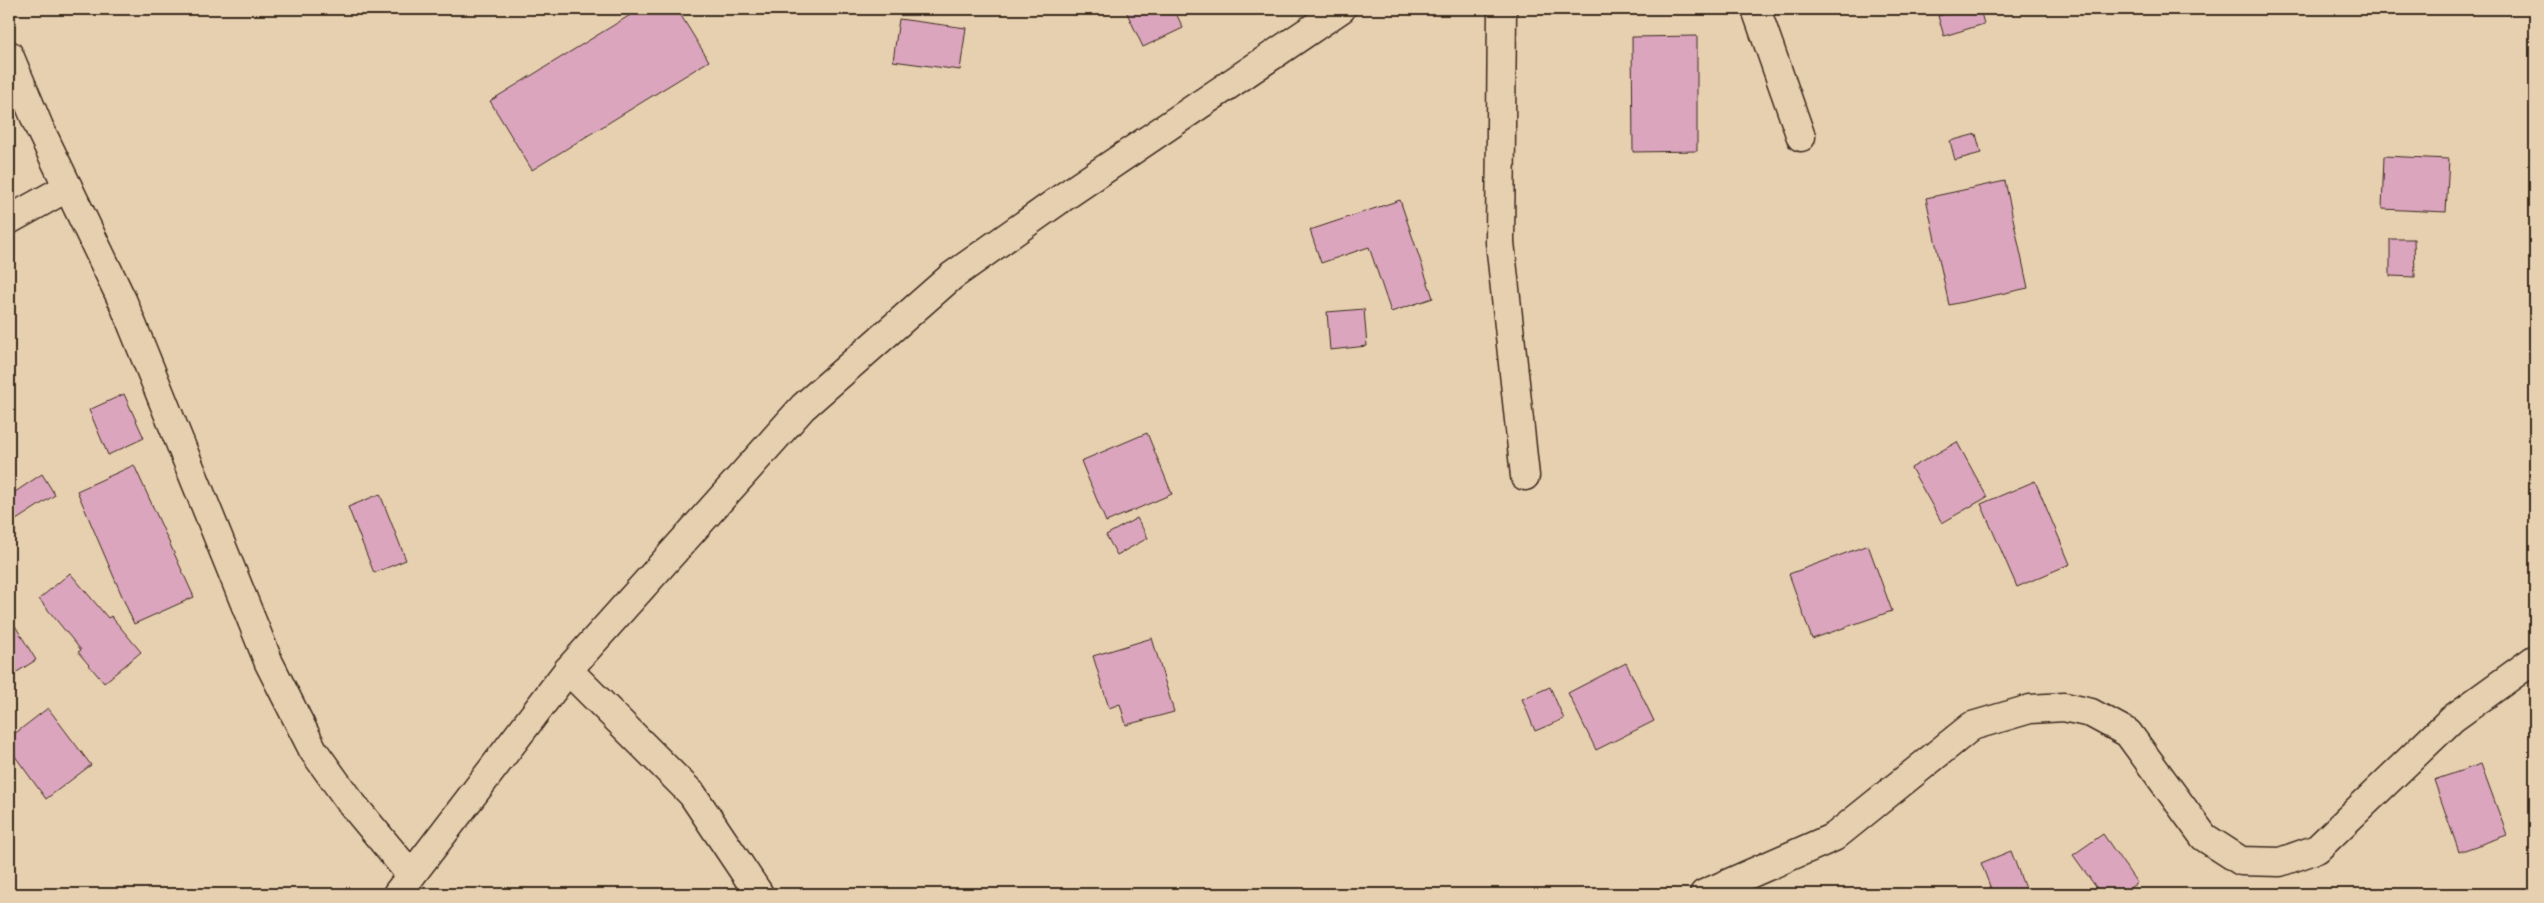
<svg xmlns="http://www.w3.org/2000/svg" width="2544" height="903" font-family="Kalam,sans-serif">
<rect width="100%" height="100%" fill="#e7d0b0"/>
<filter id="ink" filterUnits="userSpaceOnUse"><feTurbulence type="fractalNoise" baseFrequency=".02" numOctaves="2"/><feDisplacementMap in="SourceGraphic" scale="10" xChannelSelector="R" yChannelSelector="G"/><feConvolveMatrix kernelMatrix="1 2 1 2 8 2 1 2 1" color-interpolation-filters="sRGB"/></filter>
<g filter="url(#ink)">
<g fill="#dba5bd" stroke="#3b2a1e">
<path d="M640 9H677L709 61 532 170 490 101Z"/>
<path d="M1125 9H1174L1183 28 1143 47Z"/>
<path d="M1964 9H1980L1984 24 1944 36 1938 16Z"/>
<path d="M899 19 966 28 960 70 893 61Z"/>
<path d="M1697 36V151L1633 152 1632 37Z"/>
<path d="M1976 134 1981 153 1955 160 1950 141Z"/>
<path d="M2384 156 2449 159 2446 212 2382 209Z"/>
<path d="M2005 181 2028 288 1949 305 1926 198Z"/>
<path d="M1400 200 1433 298 1391 312 1369 247 1321 263 1310 230Z"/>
<path d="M2390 239H2414L2415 277 2390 276Z"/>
<path d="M1364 309 1367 346 1330 350 1327 312Z"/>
<path d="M124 394 144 438 108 455 89 410Z"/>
<path d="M1147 433 1172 494 1106 522 1081 461Z"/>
<path d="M1957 442 1987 497 1942 523 1911 468Z"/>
<path d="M134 465 194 597 134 624 77 491Z"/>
<path d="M42 474 55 495 13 522 9 515V496Z"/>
<path d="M2035 481 2070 564 2017 587 1981 504Z"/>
<path d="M380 494 406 560 374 573 348 507Z"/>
<path d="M1137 518 1148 538 1117 555 1106 535Z"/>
<path d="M1868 545 1892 611 1812 639 1789 574Z"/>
<path d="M70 573 108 618 111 616 141 652 104 683 78 652 81 650 39 599Z"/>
<path d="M9 616 36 660 9 677Z"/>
<path d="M1152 638 1174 712 1126 725 1120 704 1109 708 1093 656Z"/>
<path d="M1626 663 1654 721 1596 750 1568 693Z"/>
<path d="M1550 687 1564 719 1535 731 1522 699Z"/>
<path d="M48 708 91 765 46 799 9 748V738Z"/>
<path d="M2481 764 2507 835 2459 852 2434 780Z"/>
<path d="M2103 834 2137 883 2121 894H2101L2073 855Z"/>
<path d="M2011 851 2027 894H1993L1981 863Z"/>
</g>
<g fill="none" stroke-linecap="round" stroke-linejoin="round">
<defs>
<g id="minor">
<path d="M1502 9 1500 242 1525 476"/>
<path d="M1756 9 1801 137"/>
<path d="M9 55 39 127 123 302 269 663 313 750 348 799 411 875"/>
<path d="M9 220 68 187"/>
<path d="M568 670 692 794 759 894"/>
<path d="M1704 894 1834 837 1972 726 2030 709 2064 707 2091 713 2128 733 2204 837 2241 861 2280 862 2317 849 2452 719 2535 659"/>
</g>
<path id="secondary" d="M397 894 568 670 803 407 952 276 1062 198 1341 9"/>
</defs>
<use href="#minor" stroke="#3b2a1e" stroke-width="31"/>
<use href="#secondary" stroke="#3b2a1e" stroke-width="31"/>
<use href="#minor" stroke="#e7d0b0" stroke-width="28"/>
<use href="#secondary" stroke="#e7d0b0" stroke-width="28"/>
</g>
</g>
<rect width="2544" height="903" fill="none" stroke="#e7d0b0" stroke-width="30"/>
<rect x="15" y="15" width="2514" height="873" fill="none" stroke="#3b2a1e" stroke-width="2" filter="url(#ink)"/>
</svg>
